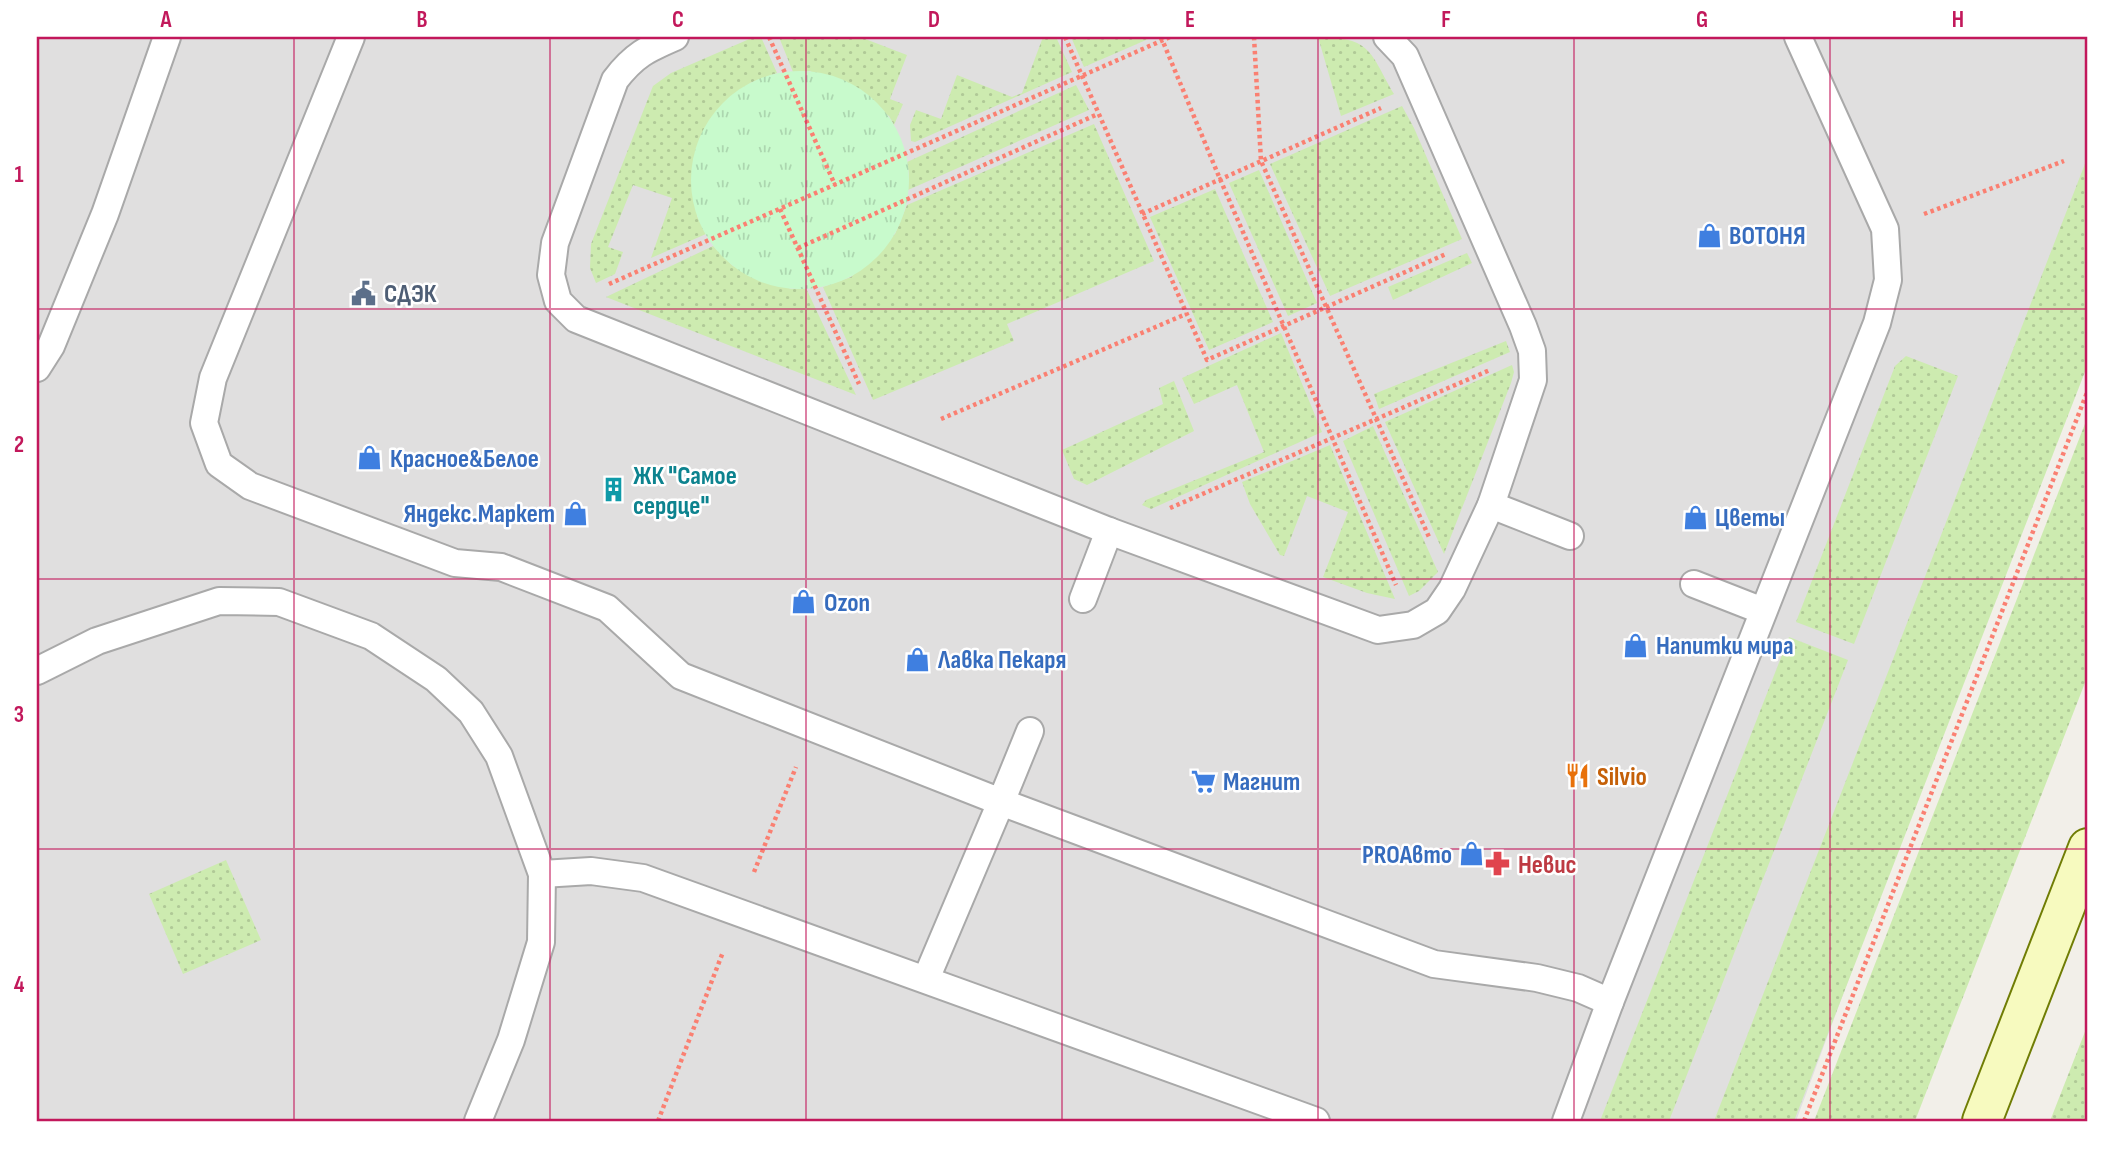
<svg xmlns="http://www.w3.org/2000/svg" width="2125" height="1158" font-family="'Sofia Sans Condensed',sans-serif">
<defs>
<pattern id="grass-dots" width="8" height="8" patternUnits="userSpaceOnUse" patternTransform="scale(1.75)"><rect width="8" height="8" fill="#cdebb0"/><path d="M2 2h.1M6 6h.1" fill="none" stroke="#b0c997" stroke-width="1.8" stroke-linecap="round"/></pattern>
<pattern id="park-tufts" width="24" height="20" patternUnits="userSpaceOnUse" patternTransform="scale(1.75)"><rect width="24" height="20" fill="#c8facc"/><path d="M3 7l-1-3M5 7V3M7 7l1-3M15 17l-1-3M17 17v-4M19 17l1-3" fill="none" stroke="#acd6af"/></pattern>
</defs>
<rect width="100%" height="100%" fill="#f2efe9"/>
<path fill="#e0dfdf" d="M37 37H2088V336L1796 1121H37Z"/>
<g fill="url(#grass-dots)">
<path d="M754 37H761L777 73 750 83 697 216 706 234 651 258 672 198 633 185 608 247 623 252 615 274 596 283 590 268 591 244 653 86 671 73Z"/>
<path d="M779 37H860L907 55 890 99 903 104 894 125 889 116 810 71 793 72Z"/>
<path d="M1043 37H1056L1072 72 915 142 911 141 910 125 916 110 941 119 957 75 1012 97 1022 93Z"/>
<path d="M1071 37H1153L1084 67Z"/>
<path d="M1318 37C1372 37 1370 53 1394 94L1341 116Z"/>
<path d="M1076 85 1089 110 908 190 909 174 907 162Z"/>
<path d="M1402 106 1414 128 1462 239 1330 296 1270 164Z"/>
<path d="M1094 124 1154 261 1007 324 1014 341 873 400 823 287 851 277 895 234 907 205Z"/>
<path d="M2088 156V364L1794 1121H1714Z"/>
<path d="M1259 170 1317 303 1288 316 1229 183Z"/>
<path d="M1215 189 1273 322 1209 350 1150 217Z"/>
<path d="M713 246 733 266 791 289 806 288 856 395 606 297Z"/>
<path d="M1467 253 1472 263 1393 300 1388 287Z"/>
<path d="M1281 333 1322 432 1151 509 1142 505 1146 500 1264 452 1237 385 1194 404 1182 378Z"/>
<path d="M1506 341 1510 352 1379 409 1374 394Z"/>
<path d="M1906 356 1958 376 1854 644 1796 622 1895 366Z"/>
<path d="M1512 365 1514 372 1511 383 1444 554 1385 422Z"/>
<path d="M1174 381 1194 431 1087 485 1074 479 1062 450 1163 404 1159 388Z"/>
<path d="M2088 416V675L1915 1121H1814Z"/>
<path d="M1373 426 1438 572 1419 591 1409 596 1343 441Z"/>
<path d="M1330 445 1395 599 1367 593 1323 577 1348 512 1307 496 1284 556 1280 555 1250 504 1242 482Z"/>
<path d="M1789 637 1848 660 1669 1121H1600Z"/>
<path d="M226 860 261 940 183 974 149 894Z"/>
<path d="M2088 1024V1121H2050Z"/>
</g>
<circle fill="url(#park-tufts)" cx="800" cy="180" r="109"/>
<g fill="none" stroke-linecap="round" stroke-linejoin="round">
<defs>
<g id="lane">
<path d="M351 37 213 378 204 423 219 464 250 486 455 563 501 567 607 608 681 676 1001 802 1030 731"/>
<path d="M675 37C647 49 634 55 615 80L555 243 551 275 558 301 576 319 1109 531 1378 630 1413 625 1437 611 1452 589 1491 505 1533 380 1532 351 1523 326 1405 56 1387 37"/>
<path d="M37 368 51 346 105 214 167 37"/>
<path d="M1491 505 1570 536"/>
<path d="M1694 584 1763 611"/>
<path d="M1083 599 1109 531"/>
<path d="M37 671 97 641 219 601 279 602 371 636 436 679 471 712 499 756 542 874 541 942 511 1040 478 1121"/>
<path d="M542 874 591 871 643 878 1316 1121"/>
<path d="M926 979 1001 802 1434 964 1537 978 1578 988 1610 1002"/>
<path d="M1566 1121 1610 1002 1877 323 1888 280 1885 229 1798 37"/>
</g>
<path id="secondary" d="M1982 1121 2088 848"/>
</defs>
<use href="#lane" stroke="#a9a9a9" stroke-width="30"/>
<use href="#secondary" stroke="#707d05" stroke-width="42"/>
<g stroke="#fa8072" stroke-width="4.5" stroke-dasharray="3.5 3.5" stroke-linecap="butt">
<path d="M769 37 835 185"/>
<path d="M1065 37 1207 360 1446 254"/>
<path d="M1161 37 1220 179 1396 585"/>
<path d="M1254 37 1261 161 1429 537"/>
<path d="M780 209 859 384"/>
<path d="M1142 214 1381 108"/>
<path d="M1924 214 2064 161"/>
<path d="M798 248 1098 114"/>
<path d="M609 284 1170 37"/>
<path d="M941 419 1186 314"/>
<path d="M1170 508 1490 370"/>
<path d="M754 872 796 767"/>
<path d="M658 1121 723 952"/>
<path d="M1804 1121 2088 390"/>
</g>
<use href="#lane" stroke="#fff" stroke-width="26"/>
<use href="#secondary" stroke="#f7fabf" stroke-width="38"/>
</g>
<path fill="none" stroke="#c2185b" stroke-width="2" stroke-opacity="0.55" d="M294 37V1121M550 37V1121M806 37V1121M1062 37V1121M1318 37V1121M1574 37V1121M1830 37V1121M37 309H2088M37 579H2088M37 849H2088"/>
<defs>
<symbol id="shop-bare" viewBox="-9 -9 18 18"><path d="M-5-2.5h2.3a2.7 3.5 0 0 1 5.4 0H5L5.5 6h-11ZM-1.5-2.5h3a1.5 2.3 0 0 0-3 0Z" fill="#3f7fe0" stroke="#fff" stroke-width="2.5" paint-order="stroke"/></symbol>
<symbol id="civic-bare" viewBox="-9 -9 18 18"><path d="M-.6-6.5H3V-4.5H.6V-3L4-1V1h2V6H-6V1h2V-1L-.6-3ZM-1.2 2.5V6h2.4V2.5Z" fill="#5c6f8a" stroke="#fff" stroke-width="2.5" paint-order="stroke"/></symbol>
<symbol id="building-bare" viewBox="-9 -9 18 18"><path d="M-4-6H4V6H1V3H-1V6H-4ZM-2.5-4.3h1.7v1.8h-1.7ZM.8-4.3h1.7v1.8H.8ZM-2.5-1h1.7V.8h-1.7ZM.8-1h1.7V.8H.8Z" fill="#0f9aa8" stroke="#fff" stroke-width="2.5" paint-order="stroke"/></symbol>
<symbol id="restaurant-bare" viewBox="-9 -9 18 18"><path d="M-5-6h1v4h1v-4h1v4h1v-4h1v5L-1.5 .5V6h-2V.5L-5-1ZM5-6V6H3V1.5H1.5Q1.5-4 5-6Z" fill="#e8710a" stroke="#fff" stroke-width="2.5" paint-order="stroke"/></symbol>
<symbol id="supermarket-bare" viewBox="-9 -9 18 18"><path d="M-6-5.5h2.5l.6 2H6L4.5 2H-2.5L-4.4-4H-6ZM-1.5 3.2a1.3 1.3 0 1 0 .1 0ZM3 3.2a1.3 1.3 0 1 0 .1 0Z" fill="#3f7fe0" stroke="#fff" stroke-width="2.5" paint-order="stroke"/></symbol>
<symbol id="pharmacy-bare" viewBox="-9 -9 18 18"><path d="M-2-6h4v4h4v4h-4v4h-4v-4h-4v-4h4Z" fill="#e0444e" stroke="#fff" stroke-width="2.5" paint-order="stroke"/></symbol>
</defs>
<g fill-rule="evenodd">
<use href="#shop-bare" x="1692" y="218" width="35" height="35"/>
<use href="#civic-bare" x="346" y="276" width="35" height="35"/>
<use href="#shop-bare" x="352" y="440" width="35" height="35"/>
<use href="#building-bare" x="596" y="472" width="35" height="35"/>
<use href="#shop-bare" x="558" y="496" width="35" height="35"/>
<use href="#shop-bare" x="1678" y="500" width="35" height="35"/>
<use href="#shop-bare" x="786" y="584" width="35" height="35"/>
<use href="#shop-bare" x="1618" y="628" width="35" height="35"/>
<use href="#shop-bare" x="900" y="642" width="35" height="35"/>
<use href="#restaurant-bare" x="1560" y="758" width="35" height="35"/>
<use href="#supermarket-bare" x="1186" y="764" width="35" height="35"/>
<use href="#shop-bare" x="1454" y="836" width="35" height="35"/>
<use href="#pharmacy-bare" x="1480" y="846" width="35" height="35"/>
</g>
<g text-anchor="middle" stroke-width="5" stroke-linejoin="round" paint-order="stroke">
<g font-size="26" font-weight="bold" fill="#366cbe" stroke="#fff" text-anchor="start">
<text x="1729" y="244">ВОТОНЯ</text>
<text x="390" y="467">Красное&amp;Белое</text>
<text x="555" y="522" text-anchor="end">Яндекс.Маркет</text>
<text x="1715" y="526">Цветы</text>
<text x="824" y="611">Ozon</text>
<text x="1656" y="654">Напитки мира</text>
<text x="938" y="668">Лавка Пекаря</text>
<text x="1223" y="790">Магнит</text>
<text x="1452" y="863" text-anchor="end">PROАвто</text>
</g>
<g font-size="26" font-weight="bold" fill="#4e5e75" stroke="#fff" text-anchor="start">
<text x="384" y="302">СДЭК</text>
</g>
<g font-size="26" font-weight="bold" fill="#0d838f" stroke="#fff" text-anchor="start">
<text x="633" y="484">ЖК "Самое<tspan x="633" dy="30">сердце"</tspan></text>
</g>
<g font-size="26" font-weight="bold" fill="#c56008" stroke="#fff" text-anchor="start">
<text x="1597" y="785">Silvio</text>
</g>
<g font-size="26" font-weight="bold" fill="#be3a42" stroke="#fff" text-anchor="start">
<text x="1518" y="873">Невис</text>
</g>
</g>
<rect width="2125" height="1158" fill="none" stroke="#ffffff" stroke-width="77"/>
<rect x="38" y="38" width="2048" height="1082" fill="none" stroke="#c2185b" stroke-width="2.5"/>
<g font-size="23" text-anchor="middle" font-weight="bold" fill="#c2185b">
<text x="166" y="27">A</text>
<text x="422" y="27">B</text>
<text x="678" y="27">C</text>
<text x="934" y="27">D</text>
<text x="1190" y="27">E</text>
<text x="1446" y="27">F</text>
<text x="1702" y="27">G</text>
<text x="1958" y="27">H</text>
<text x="19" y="182">1</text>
<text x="19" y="452">2</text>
<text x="19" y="722">3</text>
<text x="19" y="992">4</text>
</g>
</svg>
